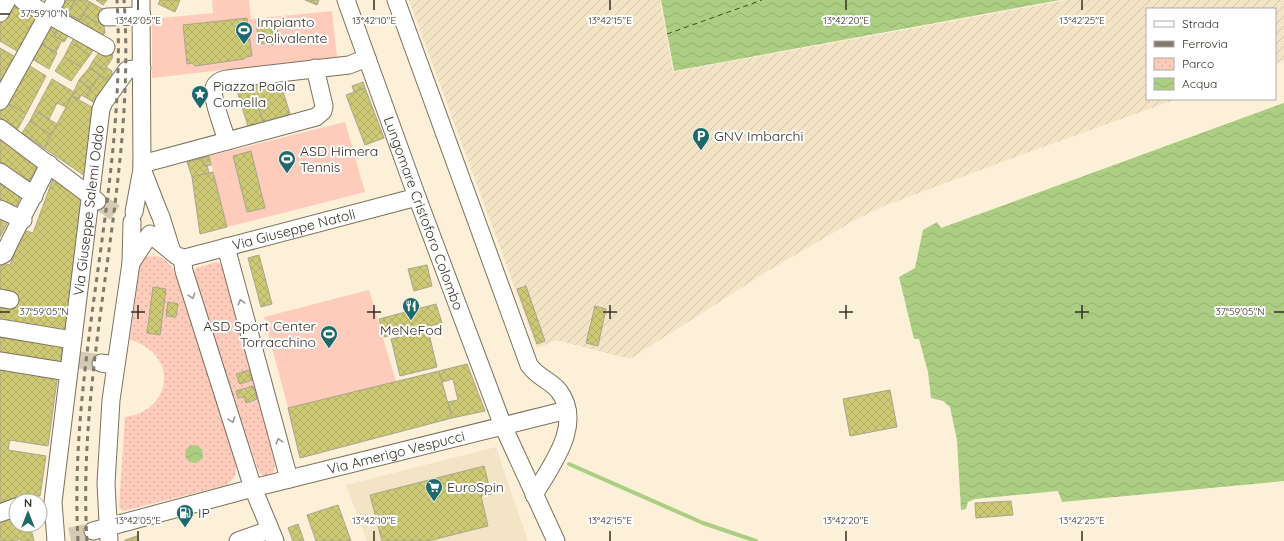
<svg xmlns="http://www.w3.org/2000/svg" width="1284" height="541" font-family="Quicksand,sans-serif">
<defs>
<pattern id="industrial-furrows" width="10" height="10" patternUnits="userSpaceOnUse"><rect width="10" height="10" fill="#f3e4c6"/><path d="M-1 1l2-2M0 10L10 0M9 11l2-2" fill="none" stroke="#d1c4aa"/></pattern>
<pattern id="park-dots" width="8" height="8" patternUnits="userSpaceOnUse"><rect width="8" height="8" fill="#ffcbba"/><path d="M2 2h.1M6 6h.1" fill="none" stroke="#dbafa0" stroke-width="1.8" stroke-linecap="round"/></pattern>
<pattern id="water-waves" width="16" height="10" patternUnits="userSpaceOnUse"><rect width="16" height="10" fill="#acce83"/><path d="M0 5q4-4 8 0t8 0" fill="none" stroke="#95b171"/></pattern>
<pattern id="building-cross-hatch" width="8" height="8" patternUnits="userSpaceOnUse"><rect width="8" height="8" fill="#cdc975"/><path d="M0 0l8 8M0 8l8-8" fill="none" stroke="#b1ad65"/></pattern>
</defs>
<rect width="100%" height="100%" fill="#fcf0d8"/>
<path fill="#f3e4c6" d="M496 447 528 541H367L346 485Z"/>
<path fill="url(#industrial-furrows)" d="M409 0H660L673 72 1067 0H1284V61L1275 64V9H1147V99H1177L1010 159 884 206 857 219 771 269 630 359 556 340 537 348Z"/>
<g fill="url(#park-dots)">
<path d="M158 256 165 260 173 268 237 464 235 476 227 485 123 511 119 508 125 417C174 410 178 353 130 340L141 257Z"/>
<path d="M217 262 222 264 225 268 275 465 273 473 266 476 261 475 258 470 193 274 196 268Z"/>
</g>
<g fill="#ffcbba">
<path d="M212 0H249L251 19 332 11 337 57 152 78V19L213 13Z"/>
<path d="M345 122 365 192 227 227 209 156Z"/>
<path d="M369 290 396 382 288 408 264 317Z"/>
</g>
<g fill="url(#water-waves)">
<path d="M661 0H1060L674 71Z"/>
<path d="M1284 103V481L1062 502 1058 491 975 499 968 502 966 509 961 510 957 440 950 407 943 401 931 398 928 372 919 339H914L899 277 915 268 923 230 937 222 941 228Z"/>
<circle cx="194" cy="454" r="9"/>
</g>
<g fill="none" stroke-linecap="round" stroke-linejoin="round">
<path stroke="#acce83" stroke-width="4" d="M569 464 703 523 756 541"/>
<path stroke="#3a5602" stroke-width="1" stroke-dasharray="5 4" stroke-linecap="butt" d="M667 34 762 0"/>
</g>
<g fill="url(#building-cross-hatch)" stroke="#a7a68e">
<path d="M11 0 43 15 22 54 0 41V19Z"/>
<path d="M60 0H75L68 13 56 7Z"/>
<path d="M75 0H86L90 2 80 20 68 13Z"/>
<path d="M96 0H107L103 5Z"/>
<path d="M160 0H180L175 12 158 4Z"/>
<path d="M305 0H319L317 5Z"/>
<path d="M90 2 104 10 98 23 83 15Z"/>
<path d="M56 7 80 20 77 26 53 13Z"/>
<path d="M83 15 104 26 105 33 99 40 77 26Z"/>
<path d="M50 18 61 25 56 34 45 27Z"/>
<path d="M247 18 252 56 246 57 244 59 195 66 192 63 187 64 183 25Z"/>
<path d="M279 19 280 27H277L279 44 268 45 267 43 259 44 256 21Z"/>
<path d="M61 25 72 30 64 42 54 36Z"/>
<path d="M45 27 56 34 54 36 62 40 56 52 37 42Z"/>
<path d="M77 33 97 44 90 55 71 43Z"/>
<path d="M37 42 57 53 49 69 29 57Z"/>
<path d="M71 43 90 55 81 67 64 57Z"/>
<path d="M103 47 113 52 112 59 104 70 93 61Z"/>
<path d="M0 48 19 59 0 93Z"/>
<path d="M64 57 81 67 71 81 55 71Z"/>
<path d="M93 61 104 70 106 67 112 71 111 82 89 68Z"/>
<path d="M25 63 46 76 26 114 4 101Z"/>
<path d="M89 68 100 75 91 89 79 80Z"/>
<path d="M100 75 111 82 98 105 85 97Z"/>
<path d="M279 78 290 114 263 122 252 86Z"/>
<path d="M52 79 74 92 66 107 57 103 49 119 35 111Z"/>
<path d="M79 80 91 89 85 97 81 95 79 99 72 96Z"/>
<path d="M363 82 365 88 354 92 352 86Z"/>
<path d="M252 86 263 122 248 126 237 91Z"/>
<path d="M365 88 384 138 365 145 346 95Z"/>
<path d="M72 96 97 110 85 176 44 148Z"/>
<path d="M4 101 26 114 17 130 0 120V107Z"/>
<path d="M35 111 57 124 51 135 30 121Z"/>
<path d="M30 121 51 135 44 148 22 133Z"/>
<path d="M0 132 40 161 26 187 0 169Z"/>
<path d="M251 151 265 208 247 212 233 156Z"/>
<path d="M209 156 211 165 204 166 202 158Z"/>
<path d="M202 158 204 166 207 165 209 173 192 177 187 162Z"/>
<path d="M213 172 227 227 200 234 192 177Z"/>
<path d="M54 176 84 196 65 335 0 325V262L10 265 23 230 33 233Z"/>
<path d="M0 178 23 192 13 213 0 207Z"/>
<path d="M0 212 11 216 0 237Z"/>
<path d="M259 255 272 304 261 307 248 258Z"/>
<path d="M427 265 432 286 414 291 408 269Z"/>
<path d="M526 286 545 341 537 344 517 289Z"/>
<path d="M153 287 166 289 160 335 147 333Z"/>
<path d="M168 302 178 304 176 317 166 316Z"/>
<path d="M436 304 442 323 384 337 379 319Z"/>
<path d="M595 306 606 309 598 346 586 343Z"/>
<path d="M428 330 437 367 400 376 391 339Z"/>
<path d="M0 332 63 341 60 368 0 359Z"/>
<path d="M467 364 485 411 452 418 448 402 458 400 453 379 442 382 439 371Z"/>
<path d="M0 365 58 373 48 446 10 440 8 450 46 456 40 496 24 495 23 501H16L0 509Z"/>
<path d="M249 370 252 380 240 384 236 374Z"/>
<path d="M439 371 452 418 300 458 288 408Z"/>
<path d="M253 386 257 399 246 403 244 397 238 398 236 391Z"/>
<path d="M890 390 897 427 850 436 843 399Z"/>
<path d="M484 466 491 494 481 496 488 526 428 541H382L370 495Z"/>
<path d="M1011 501 1013 515 976 518 975 503Z"/>
<path d="M338 505 351 541H316L307 515Z"/>
<path d="M16 510V525H30L34 541H21L20 539 15 541H0V516Z"/>
<path d="M298 524 304 541H293L288 528Z"/>
<path d="M137 536 139 541H125V540Z"/>
</g>
<g fill="none" stroke-linecap="round" stroke-linejoin="round">
<g stroke="#d4cab5" stroke-width="17" stroke-dasharray="17 8" stroke-linecap="butt">
<path d="M101 203 120 216"/>
<path d="M79 360 101 363"/>
<path d="M70 536 93 531"/>
</g>
<defs>
<g id="minor">
<path d="M22 0 106 47"/>
<path d="M141 0 142 169"/>
<path id="s1" d="M346 0 417 197 503 426 556 541"/>
<path d="M396 0 529 365C537 377 550 380 559 391 584 425 551 465 534 495"/>
<path d="M0 13 7 0"/>
<path d="M107 17 142 16"/>
<path d="M0 101 56 0"/>
<path d="M0 128 97 201"/>
<path d="M227 141C224 130 211 98 214 88 216 82 221 80 227 79L349 65 367 58"/>
<path d="M142 164 316 117 323 111 324 106 315 68"/>
<path d="M0 172 34 196"/>
<path d="M0 209 23 220"/>
<path d="M134 212 142 169 160 215"/>
<path d="M132 222 131 263 150 234 172 252 161 217"/>
<path d="M226 247 289 479"/>
<path id="s2" d="M172 252 177 256 185 258 417 197"/>
<path d="M0 256 4 254C18 224 34 195 49 164"/>
<path d="M182 258 184 271 253 488 275 541"/>
<path d="M0 298 10 300"/>
<path d="M0 328 72 340"/>
<path d="M0 361 68 372"/>
<path d="M101 363 115 365"/>
<path d="M0 513 16 507"/>
<path id="s3" d="M93 531 253 488 567 410"/>
<path id="s4" d="M56 541 53 502 101 109 104 102 127 70 142 68"/>
<path d="M109 541 106 483 111 400 131 263"/>
<path d="M238 541 269 530"/>
</g>
</defs>
<use href="#minor" stroke="#7b715c" stroke-width="19"/>
<use href="#minor" stroke="#fff" stroke-width="17"/>
<g stroke="#807869" stroke-width="3" stroke-dasharray="5 5" stroke-linecap="butt">
<path d="M78 541C68 359 128 182 117 0"/>
<path d="M87 541C76 359 137 182 124 0"/>
</g>
</g>
<defs><path id="oneway-chevron" d="M-2-3.5L2.5 0L-2 3.5" fill="none" stroke-width="1.6" stroke-linecap="round" stroke-linejoin="round"/></defs>
<g stroke="#9a9893">
<use href="#oneway-chevron" transform="translate(192 296) rotate(72)"/>
<use href="#oneway-chevron" transform="translate(241 302) rotate(-105)"/>
<use href="#oneway-chevron" transform="translate(232 420) rotate(72)"/>
<use href="#oneway-chevron" transform="translate(279 441) rotate(-105)"/>
</g>
<path fill="none" stroke="#353027" stroke-width="1.5" d="M138 0V10M374 0V10M610 0V10M846 0V10M1082 0V10M0 14H10M138 305V319M374 305V319M610 305V319M846 305V319M1082 305V319M0 312H10M131 312H145M367 312H381M603 312H617M839 312H853M1075 312H1089M1274 312H1284M138 531V541M374 531V541M610 531V541M846 531V541M1082 531V541"/>
<defs>
<symbol id="stadium-pin" viewBox="-11 -11 22 30"><path d="M0 17L-7.5 6A9.5 9.5 0 1 1 7.5 6Z" fill="#1e6a6b" stroke="#fefefe"/><path d="M0-5a6.5 5 0 1 0 0 10a6.5 5 0 1 0 0-10ZM-3.5-1.8h7v3.6h-7Z" fill="#fff"/></symbol>
<symbol id="sight-pin" viewBox="-11 -11 22 30"><path d="M0 17L-7.5 6A9.5 9.5 0 1 1 7.5 6Z" fill="#1e6a6b" stroke="#fefefe"/><path d="M0-6L1.8-2.2L6-1.7L2.9 1.2L3.7 5.4L0 3.3L-3.7 5.4L-2.9 1.2L-6-1.7L-1.8-2.2Z" fill="#fff"/></symbol>
<symbol id="parking-pin" viewBox="-11 -11 22 30"><path d="M0 17L-7.5 6A9.5 9.5 0 1 1 7.5 6Z" fill="#1e6a6b" stroke="#fefefe"/><path d="M-3.5-5.5H1a3.5 3.5 0 0 1 0 7H-1V5.5H-3.5ZM-1-3.4V-.6H.8a1.4 1.4 0 0 0 0-2.8Z" fill="#fff"/></symbol>
<symbol id="restaurant-pin" viewBox="-11 -11 22 30"><path d="M0 17L-7.5 6A9.5 9.5 0 1 1 7.5 6Z" fill="#1e6a6b" stroke="#fefefe"/><path d="M-5-6h1v4h1v-4h1v4h1v-4h1v5L-1.5 .5V6h-2V.5L-5-1ZM5-6V6H3V1.5H1.5Q1.5-4 5-6Z" fill="#fff"/></symbol>
<symbol id="supermarket-pin" viewBox="-11 -11 22 30"><path d="M0 17L-7.5 6A9.5 9.5 0 1 1 7.5 6Z" fill="#1e6a6b" stroke="#fefefe"/><path d="M-6-5.5h2.5l.6 2H6L4.5 2H-2.5L-4.4-4H-6ZM-1.5 3.2a1.3 1.3 0 1 0 .1 0ZM3 3.2a1.3 1.3 0 1 0 .1 0Z" fill="#fff"/></symbol>
<symbol id="fuel-pin" viewBox="-11 -11 22 30"><path d="M0 17L-7.5 6A9.5 9.5 0 1 1 7.5 6Z" fill="#1e6a6b" stroke="#fefefe"/><path d="M-5.5-6h7V0h2V4h1.3V-2.5L3-4.5l.8-.8L6-3V5H2.5V1h-1V6h-7ZM-4.2-4.7v3.2H.2V-4.7Z" fill="#fff"/></symbol>
</defs>
<g fill-rule="evenodd">
<use href="#stadium-pin" x="234" y="20" width="20" height="27"/>
<use href="#sight-pin" x="190" y="84" width="20" height="27"/>
<use href="#parking-pin" x="691" y="126" width="20" height="27"/>
<use href="#stadium-pin" x="277" y="149" width="20" height="27"/>
<use href="#restaurant-pin" x="401" y="296" width="20" height="27"/>
<use href="#stadium-pin" x="319" y="324" width="20" height="27"/>
<use href="#supermarket-pin" x="424" y="477" width="20" height="27"/>
<use href="#fuel-pin" x="175" y="503" width="20" height="27"/>
</g>
<g text-anchor="middle" stroke-width="4" stroke-linejoin="round" paint-order="stroke">
<g font-size="14" fill="#353027" stroke="#fefefe" text-anchor="start">
<text x="257" y="27">Impianto<tspan x="257" dy="16">Polivalente</tspan></text>
<text x="213" y="91">Piazza Paola<tspan x="213" dy="16">Comella</tspan></text>
<text x="714" y="141">GNV Imbarchi</text>
<text x="300" y="156">ASD Himera<tspan x="300" dy="16">Tennis</tspan></text>
<text x="316" y="331" text-anchor="end">ASD Sport Center<tspan x="316" dy="16">Torracchino</tspan></text>
<text x="411" y="335" text-anchor="middle">MeNeFod</text>
<text x="447" y="492">EuroSpin</text>
<text x="198" y="518">IP</text>
</g>
<g font-size="14" fill="#353027" stroke="#fefefe">
<text dy="5" stroke="none"><textPath href="#s4" startOffset="333">Via Giuseppe Salemi Oddo</textPath></text>
<text dy="5" stroke="none"><textPath href="#s1" startOffset="227">Lungomare Cristoforo Colombo</textPath></text>
<text dy="5" stroke="none"><textPath href="#s2" startOffset="127">Via Giuseppe Natoli</textPath></text>
<text dy="5" stroke="none"><textPath href="#s3" startOffset="313">Via Amerigo Vespucci</textPath></text>
</g>
</g>
<g font-size="10" text-anchor="middle" fill="#353027" stroke="#fefefe" stroke-width="4" stroke-linejoin="round" paint-order="stroke">
<text x="44" y="17">37°59'10"N</text>
<text x="138" y="24">13°42'05"E</text>
<text x="374" y="24">13°42'10"E</text>
<text x="610" y="24">13°42'15"E</text>
<text x="846" y="24">13°42'20"E</text>
<text x="1082" y="24">13°42'25"E</text>
<text x="44" y="315">37°59'05"N</text>
<text x="1240" y="315">37°59'05"N</text>
<text x="138" y="524">13°42'05"E</text>
<text x="374" y="524">13°42'10"E</text>
<text x="610" y="524">13°42'15"E</text>
<text x="846" y="524">13°42'20"E</text>
<text x="1082" y="524">13°42'25"E</text>
</g>
<rect x="1146" y="8" width="130" height="92" fill="#fefefe" stroke="#aeaca8"/>
<rect x="1154" y="21" width="20" height="6" fill="#ffffff" stroke="#aeaca8"/>
<text x="1182" y="28" font-size="12" fill="#353027">Strada</text>
<rect x="1154" y="41" width="20" height="6" fill="#807869" stroke="#aeaca8"/>
<text x="1182" y="48" font-size="12" fill="#353027">Ferrovia</text>
<rect x="1154" y="58" width="20" height="12" fill="url(#park-dots)" stroke="#aeaca8"/>
<text x="1182" y="68" font-size="12" fill="#353027">Parco</text>
<rect x="1154" y="78" width="20" height="12" fill="url(#water-waves)" stroke="#aeaca8"/>
<text x="1182" y="88" font-size="12" fill="#353027">Acqua</text>
<g transform="translate(28 513)"><circle r="19" fill="#fefefe" stroke="#aeaca8"/>
<path d="M0-3L7 15L0 10L-7 15Z" fill="#1e6a6b"/>
<text y="-6" font-size="11" font-weight="bold" text-anchor="middle" fill="#353027">N</text>
</g>
</svg>
